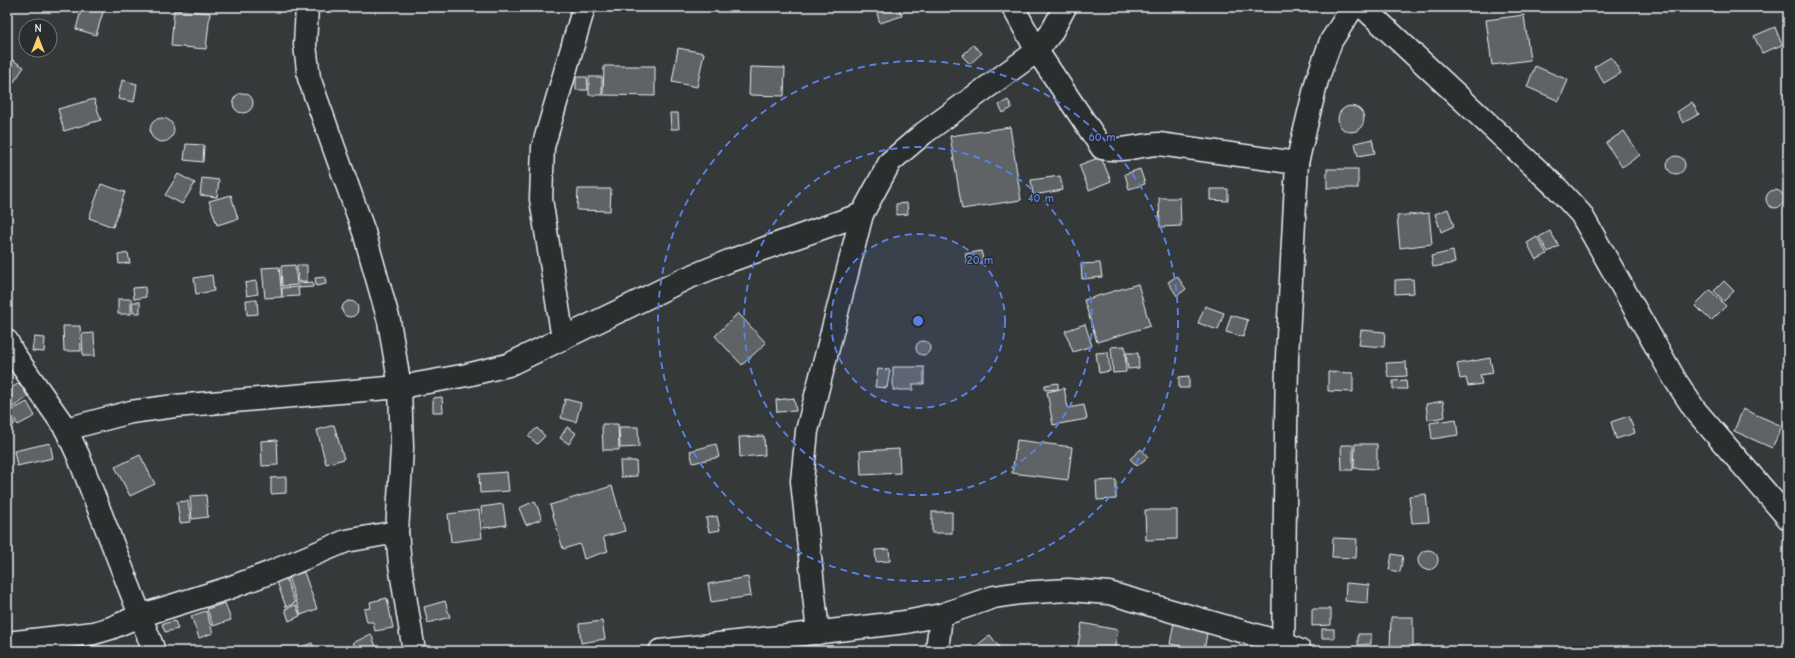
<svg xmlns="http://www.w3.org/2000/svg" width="1795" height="658" font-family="'Comic Neue',sans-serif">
<rect width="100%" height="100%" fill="#35393a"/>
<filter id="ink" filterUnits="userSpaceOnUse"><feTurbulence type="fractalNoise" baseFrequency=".025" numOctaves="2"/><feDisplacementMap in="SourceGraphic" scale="8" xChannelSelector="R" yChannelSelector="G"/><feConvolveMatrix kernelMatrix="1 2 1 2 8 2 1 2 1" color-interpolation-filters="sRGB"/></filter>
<g filter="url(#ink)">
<g fill="#5f6365" stroke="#e8f1f8">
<path d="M82 7 104 9 96 35 76 29Z"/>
<path d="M875 7H899L902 16 880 23Z"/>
<path d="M174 10 210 13 206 49 171 46Z"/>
<path d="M1524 15 1530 60 1492 65 1486 20Z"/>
<path d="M1775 27 1782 45 1762 53 1754 36Z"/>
<path d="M973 45 982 53 970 64 962 56Z"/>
<path d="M678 48 704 53 697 87 672 82Z"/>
<path d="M7 57 24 67 14 82 7 77Z"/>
<path d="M1611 57 1621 73 1604 83 1594 67Z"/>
<path d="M604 66H655V96L603 95Z"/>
<path d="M1535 66 1568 80 1559 101 1527 87Z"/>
<path d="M750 67 785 68 784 96 749 95Z"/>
<path d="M576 77H587L588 90H576Z"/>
<rect x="589" y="77" width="13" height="18"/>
<path d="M122 80 137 84 134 102 118 99Z"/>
<circle cx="243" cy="103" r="10"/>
<path d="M94 99 101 120 64 131 58 109Z"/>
<path d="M1008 100 1012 108 1003 113 999 105Z"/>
<path d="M1692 102 1699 114 1683 123 1677 112Z"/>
<circle cx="1351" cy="119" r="13"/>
<path d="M670 113H678L679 129H671Z"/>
<circle cx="162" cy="130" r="12"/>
<path d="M1010 127 1021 200 962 209 950 136Z"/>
<path d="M1624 131 1640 155 1622 167 1606 143Z"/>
<path d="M1372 139 1375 153 1358 156 1355 143Z"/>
<path d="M186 144 204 145 203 162 184 160Z"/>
<circle cx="1676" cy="165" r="9"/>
<path d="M1101 157 1111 181 1089 190 1079 165Z"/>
<path d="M1140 169 1145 184 1129 189 1125 174Z"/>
<rect x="1327" y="169" width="31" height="19"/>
<path d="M178 174 195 183 182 204 165 195Z"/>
<path d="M1060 176 1063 190 1033 195 1031 180Z"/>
<path d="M202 178 219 180 217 197 200 195Z"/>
<path d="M101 184 125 192 113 227 89 218Z"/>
<path d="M578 189H611L610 211 577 210Z"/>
<path d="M1210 189H1228V201L1210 200Z"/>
<circle cx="1775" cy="199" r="9"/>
<path d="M231 195 238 219 217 225 209 201Z"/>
<path d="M1159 198H1180L1181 226 1160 227Z"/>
<path d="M907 203 908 214 896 215V204Z"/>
<path d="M1448 209 1454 226 1441 232 1435 214Z"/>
<path d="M1429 213 1432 244 1400 248 1397 216Z"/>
<path d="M1550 231 1559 246 1548 252 1539 237Z"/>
<path d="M1537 237 1547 254 1536 260 1527 243Z"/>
<path d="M981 251 984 262 968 266 965 254Z"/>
<path d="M1453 251 1455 263 1433 267 1431 256Z"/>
<path d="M128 253 130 263 119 264 118 255Z"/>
<path d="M1100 263 1102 277 1082 279 1081 264Z"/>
<path d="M295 265 297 285 282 286 281 266Z"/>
<path d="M297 265H307V281L298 282Z"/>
<path d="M279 267 282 297 265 298 262 268Z"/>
<path d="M212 275 214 291 196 294 194 278Z"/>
<path d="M1177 276 1186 289 1177 296 1168 282Z"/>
<path d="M325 277 326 284 316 286 315 278Z"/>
<path d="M1413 279 1414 293 1395 294V280Z"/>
<path d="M256 281 258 294 247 296 245 283Z"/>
<path d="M1724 281 1734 291 1724 301 1714 291Z"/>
<path d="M313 282V287L299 288V283Z"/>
<path d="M1138 284 1150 326 1097 342 1084 300Z"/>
<path d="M145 287 146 297 134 299 133 288Z"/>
<path d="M298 287 299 296 282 297V288Z"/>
<path d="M1710 290 1726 306 1711 321 1695 305Z"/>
<rect x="118" y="299" width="13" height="15"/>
<path d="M246 300H257L258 314 247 315Z"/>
<circle cx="350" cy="309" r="8"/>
<path d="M132 302H140V313H133Z"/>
<path d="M1205 306 1224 313 1218 330 1198 323Z"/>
<path d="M738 313 766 343 742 365 715 336Z"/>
<path d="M1231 315 1248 320 1243 337 1226 332Z"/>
<path d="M1085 324 1092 346 1073 352 1065 331Z"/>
<path d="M63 326H80L81 351H64Z"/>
<path d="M1361 330 1385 332 1384 347 1359 345Z"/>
<path d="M94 333 95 356H83L82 334Z"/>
<path d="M34 337 45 338 44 352 32 351Z"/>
<circle cx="923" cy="348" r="7"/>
<path d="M1125 346 1126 372 1113 373 1111 347Z"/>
<path d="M1108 352 1110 371 1099 373 1096 353Z"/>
<path d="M1126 353H1138L1139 368 1128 369Z"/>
<path d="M1490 358 1493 373 1480 375 1482 384 1468 386 1466 378 1460 379 1457 364Z"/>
<path d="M1406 362 1407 376 1388 377 1386 363Z"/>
<path d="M893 367H924V384H913V390H893Z"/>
<path d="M878 369 890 370 887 388 875 387Z"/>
<path d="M1328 372 1353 373V392L1328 391Z"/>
<path d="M1189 376V388H1179V377Z"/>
<path d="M1406 380 1407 389H1393V381Z"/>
<path d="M19 383 28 397 10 409 7 404V391Z"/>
<path d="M1058 383V389L1045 390V385Z"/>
<path d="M1064 388 1068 408 1084 405 1087 419 1053 425 1047 392Z"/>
<path d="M442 397 443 412H433V398Z"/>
<path d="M794 398 796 411 777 412 776 400Z"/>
<path d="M565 399 581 403 576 422 561 418Z"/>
<path d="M1443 401 1445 417 1428 420 1426 404Z"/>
<path d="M27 402 35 416 18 425 10 411Z"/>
<path d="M1743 409 1782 426 1772 448 1734 431Z"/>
<path d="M7 410 15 424 7 429Z"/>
<path d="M1629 416 1635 433 1616 439 1611 422Z"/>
<path d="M1456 419 1458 435 1432 439 1430 423Z"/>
<path d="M602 424H618L619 450H603Z"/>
<path d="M334 425 344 459 326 464 317 430Z"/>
<path d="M567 427 576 433 569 444 560 438Z"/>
<path d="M619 427H638L639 447 620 448Z"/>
<path d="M537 428 545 436 537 444 528 436Z"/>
<path d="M764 436 765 455 740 457 739 437Z"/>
<path d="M277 440 278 465 262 466 261 441Z"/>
<path d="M1017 440 1072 447 1068 480 1012 473Z"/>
<path d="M50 443 53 458 17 466 14 451Z"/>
<path d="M716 444 719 457 693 463 690 451Z"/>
<path d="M1355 444H1377V469L1354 468Z"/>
<path d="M1341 445H1353V470H1342Z"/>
<path d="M899 449 900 473 861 475 860 451Z"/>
<path d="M1141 449 1148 457 1137 466 1130 459Z"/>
<path d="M140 455 155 484 130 496 115 467Z"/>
<path d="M620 461H636L637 476 621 477Z"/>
<path d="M507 472 509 491 480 493 479 474Z"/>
<path d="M286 477V493L271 494V478Z"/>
<path d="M1116 480V499L1097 500 1096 481Z"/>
<path d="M612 486 625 531 603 537 608 551 584 559 580 544 563 549 550 505Z"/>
<path d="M1426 494 1429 522 1412 523 1409 496Z"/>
<path d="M206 495 208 517 192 519 190 496Z"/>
<path d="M188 501 191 522 180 523 177 502Z"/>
<path d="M535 501 542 519 526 525 519 508Z"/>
<path d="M503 504 506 525 484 528 481 507Z"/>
<path d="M479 510 482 538 451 542 448 514Z"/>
<path d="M1145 510H1177V539L1146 540Z"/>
<rect x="932" y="512" width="20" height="21"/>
<path d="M717 516 720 530 709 532 706 518Z"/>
<path d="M1333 538 1357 539 1356 558 1332 557Z"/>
<path d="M889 549 890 561 876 562 875 550Z"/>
<circle cx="1428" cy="560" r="10"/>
<path d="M1392 554 1403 556 1400 572 1389 570Z"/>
<path d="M304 572 317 609 301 615 288 577Z"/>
<path d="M748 577 751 596 711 602 708 584Z"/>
<path d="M286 578 295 603 286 607 277 582Z"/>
<path d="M1346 583 1369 585 1368 603 1345 601Z"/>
<path d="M387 598 393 628 375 631 373 622H367L364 609 371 608 370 602Z"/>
<path d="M445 601 450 617 428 623 424 607Z"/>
<path d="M225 603 231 620 213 626 207 609Z"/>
<path d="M296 605 300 616 289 621 285 609Z"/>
<path d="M1312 609H1331V625L1312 626Z"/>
<path d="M206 611 213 633 199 638 191 616Z"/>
<path d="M1391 617H1413V651H1390Z"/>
<path d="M175 621 178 629 165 632 162 624Z"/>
<path d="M602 621 605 639 581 643 579 624Z"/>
<path d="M1174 622 1208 628 1204 650 1170 644Z"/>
<path d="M1082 623 1118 630 1114 651H1077Z"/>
<rect x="1322" y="629" width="12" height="9"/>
<path d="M371 634 378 651H357L353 643Z"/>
<path d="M1358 634H1371V644L1358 645Z"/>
<path d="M990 635 1002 651H976L974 648Z"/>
<path d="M312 643 316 651H303L301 647Z"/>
<path d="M94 646 103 647 107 651H87Z"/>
</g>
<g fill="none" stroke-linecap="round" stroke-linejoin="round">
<defs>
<g id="street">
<path d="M307 7 305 45 309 78 364 232 389 321 400 387 402 448 397 532 400 565 414 651"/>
<path d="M1013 7 1037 51 1102 148C1122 152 1139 145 1159 144L1297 163"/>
<path d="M1363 7 1557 188 1581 214 1674 378 1695 410 1788 518"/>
<path d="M563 339 541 199 543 147 584 7"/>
<path d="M7 341 13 353 66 429 78 455 154 651"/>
<path d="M66 429 131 412 175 406 400 387 467 375 508 365 685 279 729 261 862 214"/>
<path d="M818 633 802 481 807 431 862 214 890 162 924 133 1037 51 1051 33 1065 7"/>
<path d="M7 643 94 633 111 628 139 616 226 589 269 573 346 541 397 532"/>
<path d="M660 651 906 622 941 615 994 597 1020 593 1068 590 1109 593 1283 643 1300 651"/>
<path d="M937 651 941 615"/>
<path d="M1283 651 1287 357 1297 163 1317 80 1331 41 1353 7"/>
</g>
</defs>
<use href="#street" stroke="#e8f1f8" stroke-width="25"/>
<use href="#street" stroke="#2a2d2e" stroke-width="22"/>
</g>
</g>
<circle cx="918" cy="321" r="87" fill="#5a7fe2" fill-opacity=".12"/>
<g fill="none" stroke="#5a7fe2" stroke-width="2" stroke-dasharray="7 5">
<circle cx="918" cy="321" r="87"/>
<circle cx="918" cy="321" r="174"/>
<circle cx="918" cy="321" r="260"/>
</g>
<circle cx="918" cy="321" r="6" fill="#5a7fe2" stroke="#2a2d2e" stroke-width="2"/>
<g font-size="12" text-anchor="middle" font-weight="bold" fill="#5a7fe2" stroke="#2a2d2e" stroke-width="3" stroke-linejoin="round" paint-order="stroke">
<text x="1102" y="141">60 m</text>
<text x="1041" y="202">40 m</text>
<text x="980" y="264">20 m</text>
</g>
<rect width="1795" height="658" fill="none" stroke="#2a2d2e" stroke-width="24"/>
<rect x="12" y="12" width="1771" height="634" fill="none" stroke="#e8f1f8" stroke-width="1.5" filter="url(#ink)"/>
<g transform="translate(38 38)"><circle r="19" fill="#2a2d2e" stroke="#767b7f"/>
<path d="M0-3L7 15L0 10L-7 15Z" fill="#ffd166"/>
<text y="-6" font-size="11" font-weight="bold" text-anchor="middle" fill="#e8f1f8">N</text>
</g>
</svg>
